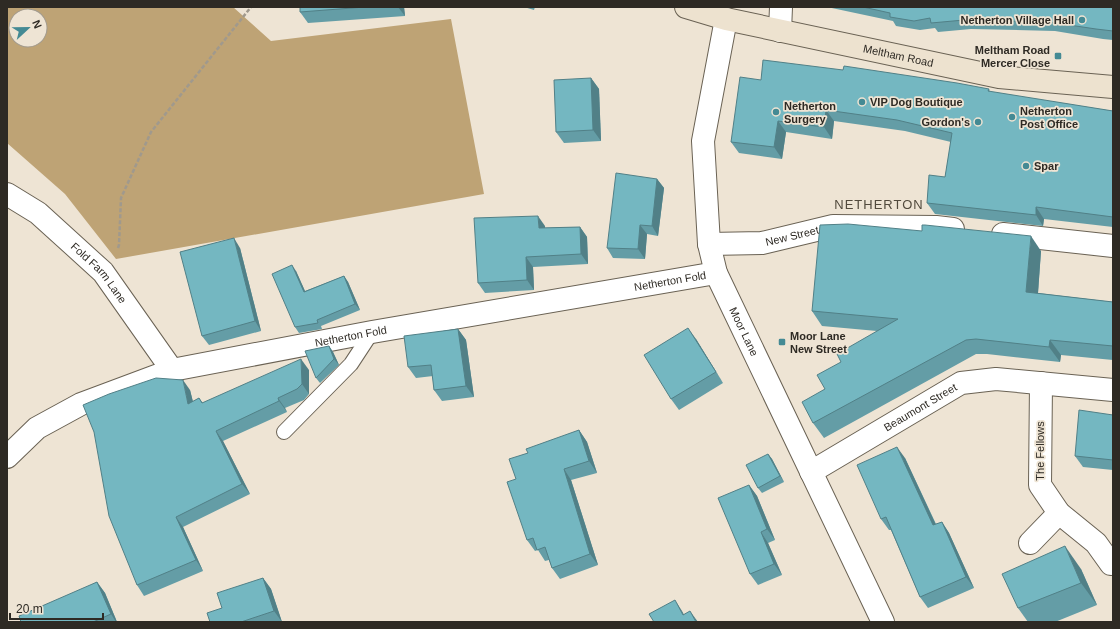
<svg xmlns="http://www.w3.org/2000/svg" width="1120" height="629" font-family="Arial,sans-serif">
<rect width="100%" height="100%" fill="#eee4d4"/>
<path fill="#bea375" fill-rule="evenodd" d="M7 7H233L271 41 451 19 484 194 116 259 65 194 7 143ZM16 16H40V40H16Z"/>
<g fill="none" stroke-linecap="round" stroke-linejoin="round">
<defs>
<path id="lane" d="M284 432 351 364 372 332"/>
<g id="street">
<path id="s1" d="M726 19 703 141 709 244 716 273 883 622"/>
<path d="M780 31 781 7"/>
<path id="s2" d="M7 194 38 213 103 272 172 370"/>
<path d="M1003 234 1113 246"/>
<path id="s3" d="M709 244 762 243 833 226 936 227 953 229"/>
<path d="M1041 383 1040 485 1059 513 1096 543 1111 564"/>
<path id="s4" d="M7 457 37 428 81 404 172 370 372 332 716 273"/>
<path id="s5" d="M811 472 961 383 996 379 1113 390"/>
<path d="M1030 543 1059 513"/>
</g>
<g id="secondary">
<path id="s6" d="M686 7 726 19 999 77 1113 87"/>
</g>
</defs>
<use href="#lane" stroke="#6a6254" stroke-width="16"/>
<use href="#street" stroke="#6a6254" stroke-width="24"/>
<use href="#secondary" stroke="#6a6254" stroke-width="24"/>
<path stroke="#a0998d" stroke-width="2.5" stroke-dasharray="4 2" stroke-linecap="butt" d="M118 248 119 245 121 198 151 132 251 7"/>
<use href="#lane" stroke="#fff" stroke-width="14"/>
<use href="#street" stroke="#fff" stroke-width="22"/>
<use href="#secondary" stroke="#ede2cf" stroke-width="22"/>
</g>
<g fill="#649da6">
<path d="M300 7H404L405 16 308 23 300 12Z"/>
<path d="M524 7H535L534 10Z"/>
<path d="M827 7H1113V40L1103 39 1055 31 971 29 938 32 935 28 920 30 896 26 893 21Z"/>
<path d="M591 78 599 89 601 141 564 143 556 132Z"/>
<path d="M761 80 989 89 990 92 1113 111V227L1044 219 1043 226 935 214 927 203 945 177 951 142 905 131 834 121 832 139 786 132 782 159 739 153 731 142Z"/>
<path d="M657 179 664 188 658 236 647 234 645 259 613 258 607 248Z"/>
<path d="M545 226V228L580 227 587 237 588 264 533 267 534 290 485 293 478 283Z"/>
<path d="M240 248 261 331 209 345 202 336Z"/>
<path d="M1041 251 1038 293 1113 302V360L1061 355 1060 362 987 354H976L824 438 813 423 825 389 841 362 877 331 822 326 812 311Z"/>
<path d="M296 271 305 291 344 276 348 282 360 310 321 326 322 329 299 333 295 327Z"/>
<path d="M458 329 466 340 474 397 442 401 434 390 433 376 416 378 408 367Z"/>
<path d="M696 339 723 383 679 410 671 399Z"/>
<path d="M329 346 333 352 339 365 320 383 316 378Z"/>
<path d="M309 370V394L304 400 285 408 287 412 223 441 250 494 183 527 203 571 144 596 137 585 190 390 193 402 199 398 203 403Z"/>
<path d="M1113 415V470L1083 467 1075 456Z"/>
<path d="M579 430 587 442 597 473 571 480 598 565 560 579 552 568 549 560 545 561 538 550 535 551 527 540 516 479 528 453Z"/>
<path d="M768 454 772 459 784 482 762 493 758 488Z"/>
<path d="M905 458 936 524 942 522 949 533 974 588 928 608 920 597 891 530H889L881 519Z"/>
<path d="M749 485 757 496 775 540 768 543 782 575 758 585 750 574Z"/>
<path d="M1081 569 1097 605 1055 622H1028L1018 608Z"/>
<path d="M263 578 271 589 282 622H210L222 608Z"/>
<path d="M97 582 105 593 117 622H21Z"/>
</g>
<g fill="#518087">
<path d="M398 7H404L405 16Z"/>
<path d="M591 78 599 89 601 141 593 130Z"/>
<path d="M826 110 834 121 832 139 824 127Z"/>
<path d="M778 121 786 132 782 159 774 147Z"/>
<path d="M657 179 664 188 658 236 652 226Z"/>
<path d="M1036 207 1044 219 1043 226 1036 215Z"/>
<path d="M538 216 545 226 546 238 539 228Z"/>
<path d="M640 225 647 234 645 259 638 249Z"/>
<path d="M580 227 587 237 588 264 581 254Z"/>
<path d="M1031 236 1041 251 1037 307 1026 292Z"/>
<path d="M234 238 240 248 261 331 255 321Z"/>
<path d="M526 257 533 267 534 290 527 280Z"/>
<path d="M292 265 296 271 308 298 304 292Z"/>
<path d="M344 276 348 282 360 310 355 304Z"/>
<path d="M688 328 696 339 723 383Z"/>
<path d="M458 329 466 340 474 397 466 386Z"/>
<path d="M1050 340 1061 355 1060 362 1049 347Z"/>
<path d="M329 346 333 352 339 365 334 359Z"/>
<path d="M301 359 309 370V394L302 384Z"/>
<path d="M183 380 190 390 196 414 188 404Z"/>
<path d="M278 398 285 408 287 412 279 401Z"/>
<path d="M579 430 587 442 597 473 589 461Z"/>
<path d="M216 431 223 441 250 494 242 484Z"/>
<path d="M897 447 905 458 941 536 933 525Z"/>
<path d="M768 454 772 459 784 482 780 476Z"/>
<path d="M564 469 571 480 598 565 590 554Z"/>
<path d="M749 485 757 496 775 540 767 529Z"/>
<path d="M176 517 183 527 203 571 196 560Z"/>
<path d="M942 522 949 533 974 588 966 577Z"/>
<path d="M761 532 768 543 782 575 774 564Z"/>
<path d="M1065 546 1081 569 1097 605 1081 583Z"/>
<path d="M263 578 271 589 282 622 274 611Z"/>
<path d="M97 582 105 593 117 622H116L111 614Z"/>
<path d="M675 600 682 611 688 622 683 615Z"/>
<path d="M690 611 698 622H696Z"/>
</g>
<g fill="#74b7c1" stroke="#518087">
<path d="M300 7H365L300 12Z"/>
<path d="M863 7H1113V31L1096 29 1049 22 964 20 931 23 930 18 914 21 890 17V13Z"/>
<path d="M763 60 843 70 844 66 957 83 989 89 988 91 1113 111V217L1036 207V215L927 203 929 175 945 177 952 133 897 120 826 110 824 127 778 121 774 147 731 142 740 77 761 80Z"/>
<path d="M591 78 593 130 556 132 554 80Z"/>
<path d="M616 173 657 179 652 226 640 225 638 249 607 248Z"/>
<path d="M538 216 539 228 580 227 581 254 526 257 527 280 478 283 474 218Z"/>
<path d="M848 224 922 231V225H925L1031 236 1026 292 1113 302V346L1050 340 1049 347 976 339 966 340 813 423 802 402 825 389 817 375 841 362 837 354 898 319 812 311 820 225Z"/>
<path d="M234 238 255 321 202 336 180 252Z"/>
<path d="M292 265 304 292 344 276 355 304 317 320 318 323 295 327 272 274Z"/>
<path d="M688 328 716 372 671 399 644 355Z"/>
<path d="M458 329 466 386 434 390 431 365 408 367 404 336Z"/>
<path d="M329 346 334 359 316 378 305 351Z"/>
<path d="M301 359 302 384 297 389 278 398 279 401 216 431 242 484 176 517 196 560 137 585 109 516 94 432 83 405 109 394 156 378 183 380 188 404 199 398 202 403Z"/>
<path d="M1079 410 1113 415V460L1075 456Z"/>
<path d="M579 430 589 461 564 469 590 554 552 568 545 547 537 550 533 538 527 540 507 482 516 479 509 459 528 453 526 449Z"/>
<path d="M897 447 933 525 942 522 966 577 920 597 886 517 881 519 857 465Z"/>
<path d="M768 454 780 476 758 488 746 465Z"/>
<path d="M749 485 767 529 761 532 774 564 750 574 718 498Z"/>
<path d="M1065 546 1081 583 1018 608 1002 574Z"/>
<path d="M263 578 274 611 241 622H210L207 613 222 608 217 593Z"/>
<path d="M97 582 111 614 93 622H21L19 616Z"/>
<path d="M675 600 683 615 690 611 696 622H654L649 614Z"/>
</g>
<g fill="#448a94" stroke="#eee4d4" stroke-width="1.5">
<circle cx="1082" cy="20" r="4"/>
<rect x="1054" y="52" width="8" height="8" rx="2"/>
<circle cx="862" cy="102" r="4"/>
<circle cx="776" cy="112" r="4"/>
<circle cx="1012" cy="117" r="4"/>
<circle cx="978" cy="122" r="4"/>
<circle cx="1026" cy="166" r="4"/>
<rect x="778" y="338" width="8" height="8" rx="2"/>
</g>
<g text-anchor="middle" stroke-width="3.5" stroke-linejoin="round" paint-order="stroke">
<g font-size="11" font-weight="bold" fill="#2e2a24" stroke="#eee4d4" text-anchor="start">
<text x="1074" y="24" text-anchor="end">Netherton Village Hall</text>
<text x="1050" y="54" text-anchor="end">Meltham Road<tspan x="1050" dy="13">Mercer Close</tspan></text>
<text x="870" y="106">VIP Dog Boutique</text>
<text x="784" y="110">Netherton<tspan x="784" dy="13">Surgery</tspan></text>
<text x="1020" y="115">Netherton<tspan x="1020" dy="13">Post Office</tspan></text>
<text x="970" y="126" text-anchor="end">Gordon's</text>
<text x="1034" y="170">Spar</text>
<text x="790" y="340">Moor Lane<tspan x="790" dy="13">New Street</tspan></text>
</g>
<g font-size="11" fill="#2e2a24" stroke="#eee4d4">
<text dy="4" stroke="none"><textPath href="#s6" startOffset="218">Meltham Road</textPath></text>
<text dy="4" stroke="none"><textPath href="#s3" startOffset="84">New Street</textPath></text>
<text dy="4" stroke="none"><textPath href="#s2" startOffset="122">Fold Farm Lane</textPath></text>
<text dy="4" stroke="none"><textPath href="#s4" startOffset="695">Netherton Fold</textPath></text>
<text dy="4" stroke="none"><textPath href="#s1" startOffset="322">Moor Lane</textPath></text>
<text dy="4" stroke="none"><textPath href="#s4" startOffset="371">Netherton Fold</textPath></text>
<text dy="4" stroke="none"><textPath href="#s5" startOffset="127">Beaumont Street</textPath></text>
<text transform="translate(1040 451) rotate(-90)" y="4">The Fellows</text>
</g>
<g font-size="13" letter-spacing="1" fill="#524a3d" stroke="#eee4d4">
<text x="879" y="209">NETHERTON</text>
</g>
</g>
<rect width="1120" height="629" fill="none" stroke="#2e2a24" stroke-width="16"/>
<g transform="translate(28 28) rotate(68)"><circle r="19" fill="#eee4d4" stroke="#a19a8e"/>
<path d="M0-3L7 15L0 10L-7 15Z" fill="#448a94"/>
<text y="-6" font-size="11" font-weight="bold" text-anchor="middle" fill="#2e2a24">N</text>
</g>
<path d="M10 613v6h93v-6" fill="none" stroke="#2e2a24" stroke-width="2"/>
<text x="16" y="613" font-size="12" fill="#2e2a24" stroke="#eee4d4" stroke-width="3" paint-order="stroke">20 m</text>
</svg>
